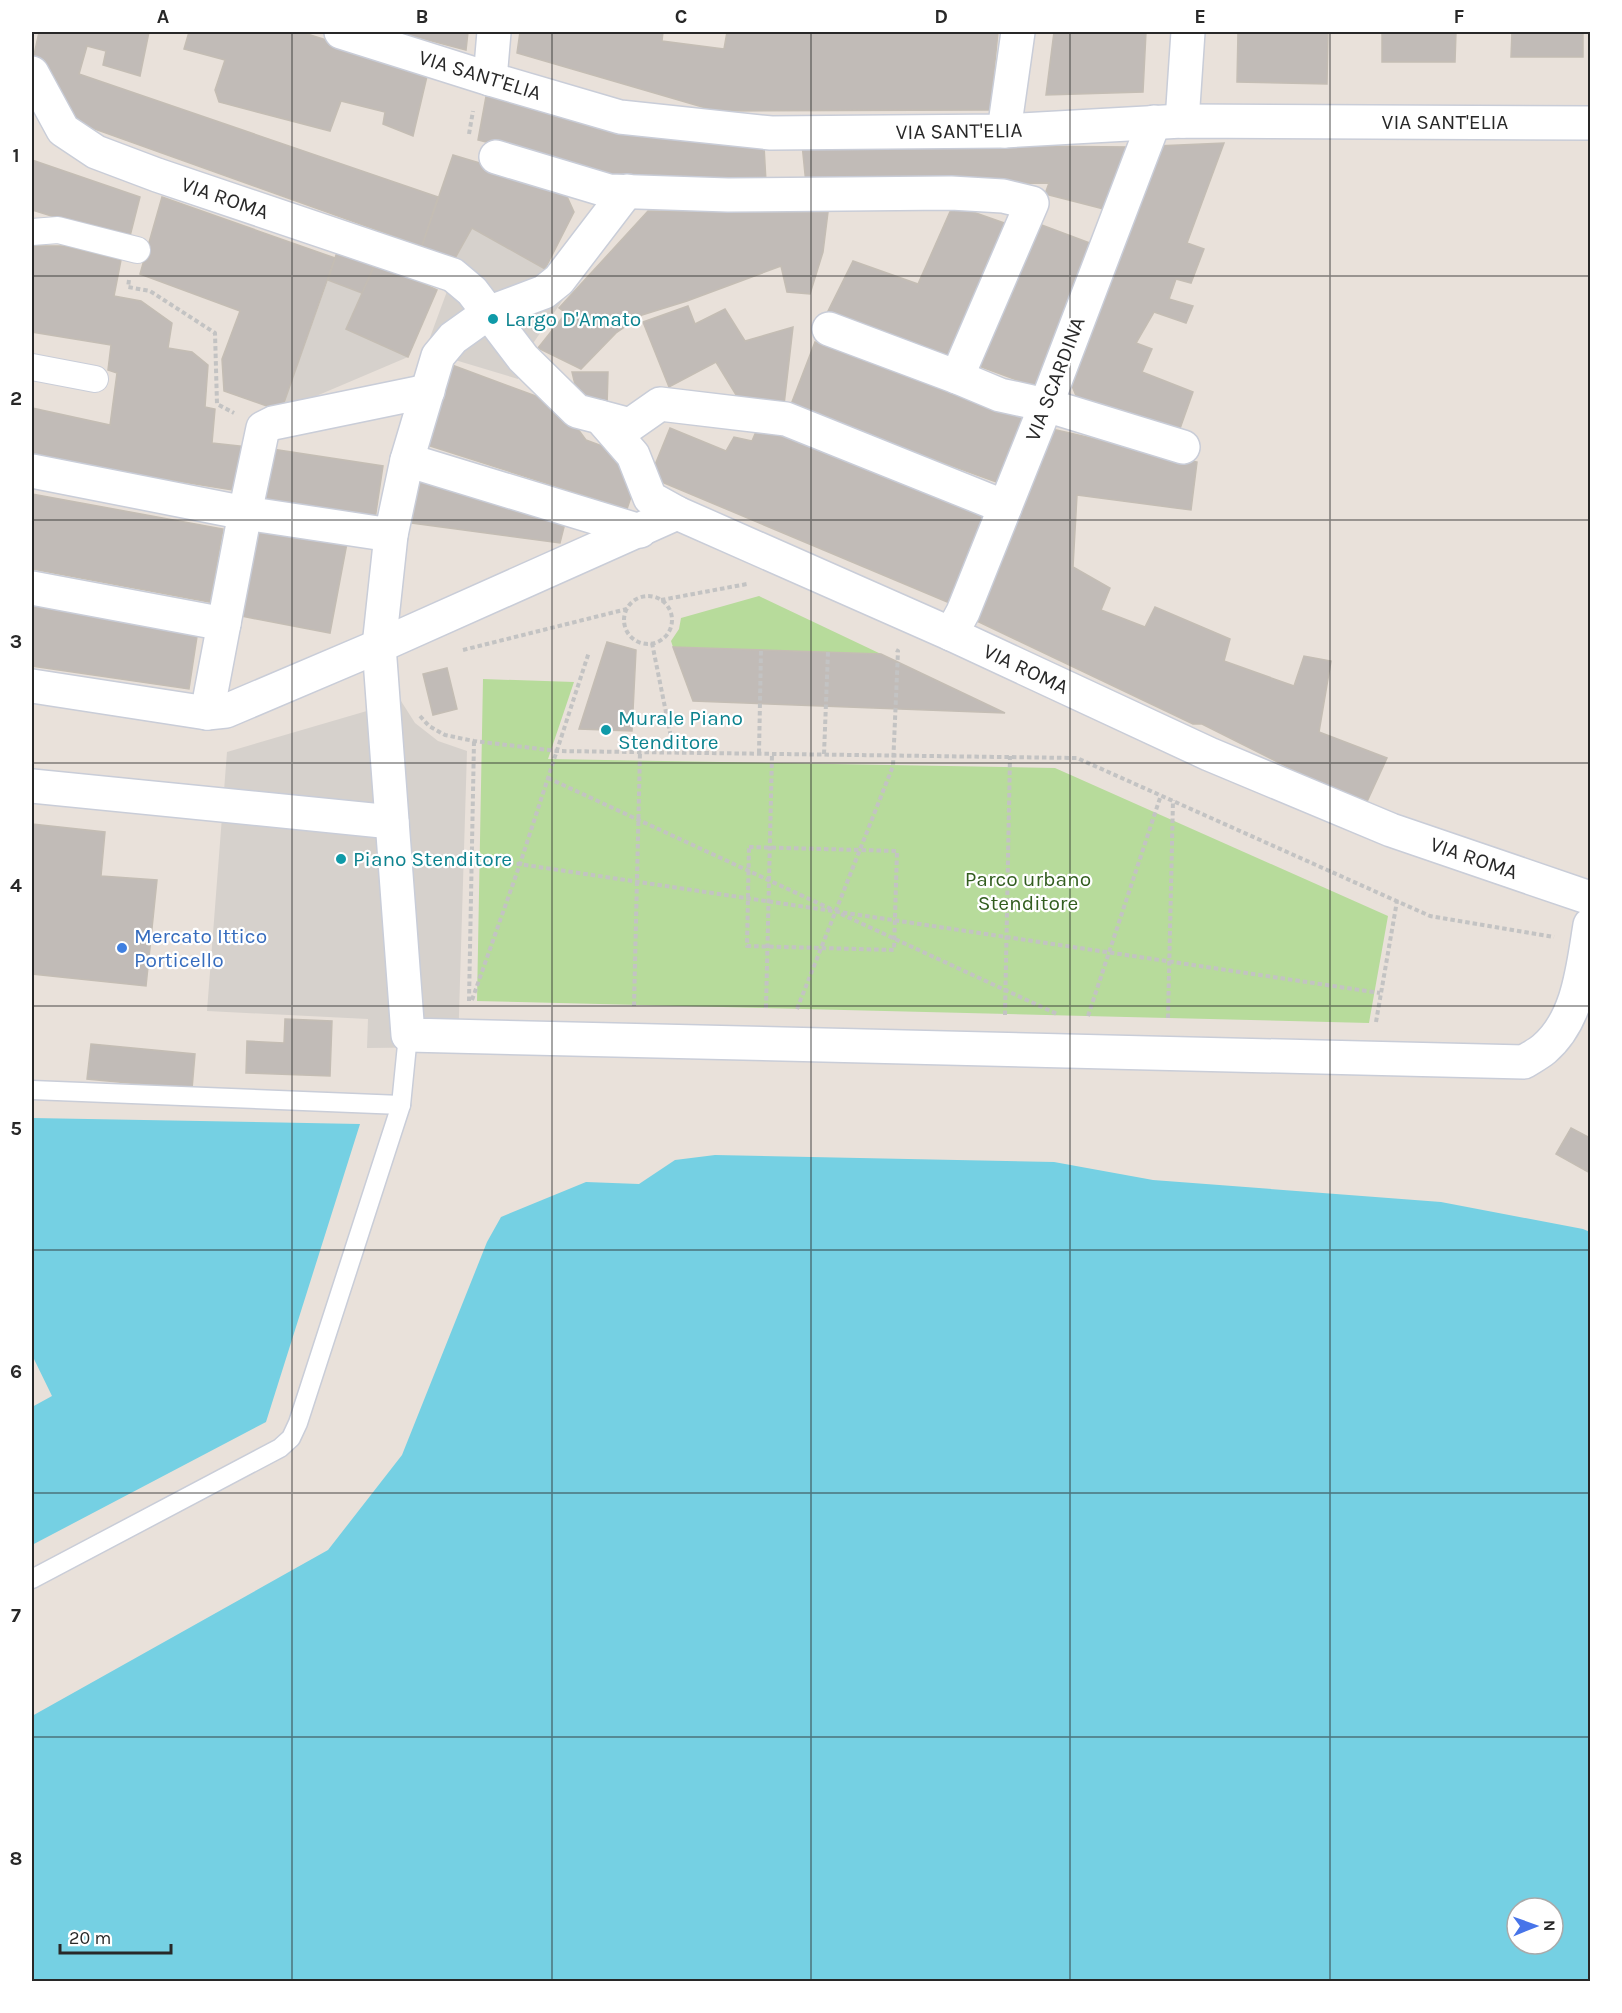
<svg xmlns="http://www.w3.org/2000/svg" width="1622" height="2013" font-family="Karla,sans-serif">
<rect width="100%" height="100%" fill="#e9e1da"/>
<g fill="#b7db9b">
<path d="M759 596 881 654 673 647 671 641 679 629 681 618Z"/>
<path d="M483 679 574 682 548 759 1055 768 1388 916 1369 1023 477 1001Z"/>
</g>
<g fill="#d6d1cc">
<path d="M472 228 545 269 543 271 571 288 523 358 518 379 425 351 453 275 451 259Z"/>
<path d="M328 280 362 293 346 329 408 357 281 411Z"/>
<path d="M401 701 415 723 438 741 467 751 458 1047 367 1048 368 1019 207 1011 227 752Z"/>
</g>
<g fill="#75d0e3" fill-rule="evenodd">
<path d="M32 1118 360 1124 266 1422 32 1545V1407L52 1396 32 1355Z"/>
<path d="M715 1155 1054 1162 1153 1180 1441 1202 1583 1229 1590 1232V1981H32V1716L328 1550 402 1455 487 1242 501 1217 586 1182 639 1184 675 1160ZM1517 1908H1553V1944H1517Z"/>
</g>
<g fill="#c1bbb7" stroke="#c4bdb4" stroke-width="1.5">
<path d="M39 32H149L140 76 103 65 106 51 87 46 79 74 438 197 422 246 72 121 34 55Z"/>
<path d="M189 32H301L428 72 413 136 383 124 385 112 341 101 330 131 219 102 215 90 225 60 184 49Z"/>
<path d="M398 32H468L466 50Z"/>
<path d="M520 32H663L662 41 724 49 727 32H998L990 110 716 111 517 53Z"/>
<path d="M1054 32H1146L1143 92 1046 95Z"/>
<path d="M1238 32H1328L1327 84 1237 82Z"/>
<path d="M1382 32H1456L1455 62H1382Z"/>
<path d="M1512 32H1583V57H1511Z"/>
<path d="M487 91 764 146 766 182 613 175 478 140Z"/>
<path d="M1224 143 1187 243 1204 249 1191 283 1176 279 1169 299 1193 306 1186 323 1154 312 1136 343 1152 349 1142 372 1193 392 1177 437 1077 398 1072 386 1156 146Z"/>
<path d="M802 144 1131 147 1104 209 1045 194 1049 183 806 184Z"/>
<path d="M453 155 530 178 565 192 574 212 545 269 472 228 454 260 422 246Z"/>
<path d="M32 160 140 197 129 240 32 210Z"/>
<path d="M162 197 335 258 281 411 224 391 222 359 240 311 140 274Z"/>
<path d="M953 205 1010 225 951 368 825 317 853 261 918 284Z"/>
<path d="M648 211 828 212 823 252 810 294 787 292 781 266 687 301 642 315 616 333 581 369 538 348 566 313 559 308Z"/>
<path d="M1039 224 1095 245 1036 387 979 366Z"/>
<path d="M32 246H64L121 260 114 296 141 301 172 323 168 348 192 352 208 365 205 407 215 409 212 443 248 447 245 492 32 458V408L110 425 117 373 108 370 111 345 32 332Z"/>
<path d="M338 249 376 262 362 293 328 280Z"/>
<path d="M376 262 437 290 408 357 346 329Z"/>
<path d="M688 306 695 324 725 309 745 341 793 327 784 405 741 403 716 362 669 387 643 322Z"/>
<path d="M815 342 1027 417 1002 484 790 407Z"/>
<path d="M452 365 560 405 586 440 613 450 636 482 627 509 427 445Z"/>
<path d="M572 372H608L607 407 578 397Z"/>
<path d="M760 422 988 512 952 604 650 477 670 428 726 451 734 437 752 441Z"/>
<path d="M1052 429 1197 462 1191 510 1077 495 1073 567 1110 588 1101 610 1145 627 1155 607 1230 639 1224 661 1294 686 1304 656 1331 661 1319 732 1387 758 1365 806 1202 724H1193L977 621Z"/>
<path d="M272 449 383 466 375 519 265 501Z"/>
<path d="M419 477 566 519 560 543 412 523Z"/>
<path d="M32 494 223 529 210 602 32 569Z"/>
<path d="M258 526 347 543 330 633 241 616Z"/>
<path d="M32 605 198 630 189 689 32 666Z"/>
<path d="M607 642 636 650 632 731 579 729Z"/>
<path d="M673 647 881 654 1005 713 693 701Z"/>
<path d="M447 668 457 709 433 715 423 674Z"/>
<path d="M32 824 105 832 101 876 157 880 146 986 32 974Z"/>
<path d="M285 1019 332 1021 330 1076 246 1073 247 1041 284 1043Z"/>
<path d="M91 1044 195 1054 192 1089 87 1079Z"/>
<path d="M1571 1128 1590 1138V1173L1556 1154Z"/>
</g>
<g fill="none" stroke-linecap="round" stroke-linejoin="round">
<defs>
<g id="service">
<path d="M32 1090 401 1105"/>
<path d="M32 1579 280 1448 291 1438 298 1423 401 1105 408 1035"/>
</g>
<g id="pedestrian">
<path d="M32 232 58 230 137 250"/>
<path d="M32 367 95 379"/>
</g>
<g id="minor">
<path d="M341 32 490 79 620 117 771 133 1004 131 1182 121 1590 123"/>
<path d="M32 73 63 130 96 152 157 175 453 275 472 291 523 358 577 411 600 417 633 455 650 498 677 513 951 634 1209 754 1391 830 1590 898"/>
<path d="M490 79 494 32"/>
<path d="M1182 121 1188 32"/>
<path d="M1004 131 1018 32"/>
<path d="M496 157 609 191 728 195 951 193 1003 196 1032 203 957 377"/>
<path d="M627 191 559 280 544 292 488 313 453 338 438 356 407 460 391 535 379 646 408 1035 1524 1062C1530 1058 1538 1054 1544 1049 1579 1019 1583 967 1590 925"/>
<path d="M829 329 957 377 1000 395 1046 405 1183 447"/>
<path d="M600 417 630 425 660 404 786 419 1005 507"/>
<path d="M407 460 640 531"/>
<path d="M32 471 245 513 391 535"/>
<path d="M32 588 224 624"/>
<path d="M951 634 963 612 1046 405 1154 122"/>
<path d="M32 686 207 713 226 711 379 646 677 513"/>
<path d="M207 713 245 513 263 428 273 423 428 391"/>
<path d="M32 786 392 822"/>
</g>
</defs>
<use href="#service" stroke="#c9cdd8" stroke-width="21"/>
<use href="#pedestrian" stroke="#c9cdd8" stroke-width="28"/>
<use href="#minor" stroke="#c9cdd8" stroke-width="36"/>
<g stroke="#c3c3c3" stroke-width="4" stroke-dasharray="4.5 3" stroke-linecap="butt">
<path d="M469 134 473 111"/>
<path d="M129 280 128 287 150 291 215 333 217 404 234 413"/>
<circle cx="648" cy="620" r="24"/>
<path d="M661 600 747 584"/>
<path d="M652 643 674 752"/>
<path d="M463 650 627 609"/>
<path d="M420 716 429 726 445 735 474 741 557 751 1077 758 1430 916 1554 937"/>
<path d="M759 753 761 650"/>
<path d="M824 754 828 652"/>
<path d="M548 778 831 909"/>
<path d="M749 847 897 851 894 950 747 946Z"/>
<path d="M472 857 1380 993"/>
<path d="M841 914 1057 1014"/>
<path d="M472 1000 520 864 589 652"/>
<path d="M469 1001 474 741"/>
<path d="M634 1006 640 752"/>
<path d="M766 1008 772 754"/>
<path d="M797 1009 893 766 898 651 896 650"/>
<path d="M1005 1015 1010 756"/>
<path d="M1088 1016 1161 795"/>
<path d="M1168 1018 1173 800"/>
<path d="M1376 1022 1397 901"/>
</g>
<use href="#service" stroke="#fff" stroke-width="18"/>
<use href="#pedestrian" stroke="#fff" stroke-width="26"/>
<use href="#minor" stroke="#fff" stroke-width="33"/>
</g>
<path fill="none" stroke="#282828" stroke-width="1.5" stroke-opacity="0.55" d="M292 32V1982M552 32V1982M811 32V1982M1070 32V1982M1330 32V1982M32 276H1590M32 520H1590M32 763H1590M32 1006H1590M32 1250H1590M32 1493H1590M32 1737H1590"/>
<g fill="#0f9aa8" stroke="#fff" stroke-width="2">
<circle cx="493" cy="319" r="6"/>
<circle cx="606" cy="730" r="6"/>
<circle cx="341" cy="859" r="6"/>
</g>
<circle fill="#3f7fe0" stroke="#fff" stroke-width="2" cx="122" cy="948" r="6"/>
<g text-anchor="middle" stroke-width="4.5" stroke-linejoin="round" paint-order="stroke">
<g font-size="21" fill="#282828" stroke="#fff">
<text transform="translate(480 75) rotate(17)" y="7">VIA SANT'ELIA</text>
<text x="1445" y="129">VIA SANT'ELIA</text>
<text transform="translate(959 131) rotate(-1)" y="7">VIA SANT'ELIA</text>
<text transform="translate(225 198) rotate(19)" y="7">VIA ROMA</text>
<text transform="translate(1055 379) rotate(-69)" y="7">VIA SCARDINA</text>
<text transform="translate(1026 669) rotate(25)" y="7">VIA ROMA</text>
<text transform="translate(1474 858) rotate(19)" y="7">VIA ROMA</text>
</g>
<g font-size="21" fill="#0d838f" stroke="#fff" text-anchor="start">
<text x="505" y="326">Largo D'Amato</text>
<text x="618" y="725">Murale Piano<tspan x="618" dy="24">Stenditore</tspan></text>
<text x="353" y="866">Piano Stenditore</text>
</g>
<g font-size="21" fill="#325d1f" stroke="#fff">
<text x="1028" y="886">Parco urbano<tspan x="1028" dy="24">Stenditore</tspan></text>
</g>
<g font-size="21" fill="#366cbe" stroke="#fff" text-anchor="start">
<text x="134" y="943">Mercato Ittico<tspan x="134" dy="24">Porticello</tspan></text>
</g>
</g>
<rect width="1622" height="2013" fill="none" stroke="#ffffff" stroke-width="66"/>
<g transform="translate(1535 1926) rotate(89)"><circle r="28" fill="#ffffff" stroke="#a9a9a9" stroke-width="1.5"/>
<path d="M0-4.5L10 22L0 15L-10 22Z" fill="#4774e9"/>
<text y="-9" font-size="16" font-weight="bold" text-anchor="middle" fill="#282828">N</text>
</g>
<path d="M60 1944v9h111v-9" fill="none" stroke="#282828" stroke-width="3"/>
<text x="69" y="1944" font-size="18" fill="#282828" stroke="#ffffff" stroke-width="4.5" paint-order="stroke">20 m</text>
<rect x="33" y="33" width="1556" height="1947" fill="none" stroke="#282828" stroke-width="2"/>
<g font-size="20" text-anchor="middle" font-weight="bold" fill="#282828">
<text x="163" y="23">A</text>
<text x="422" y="23">B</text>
<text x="681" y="23">C</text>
<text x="941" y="23">D</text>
<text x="1200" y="23">E</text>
<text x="1459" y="23">F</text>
<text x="16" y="162">1</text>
<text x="16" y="405">2</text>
<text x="16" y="648">3</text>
<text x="16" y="892">4</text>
<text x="16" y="1135">5</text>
<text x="16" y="1378">6</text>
<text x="16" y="1622">7</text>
<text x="16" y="1865">8</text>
</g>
</svg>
